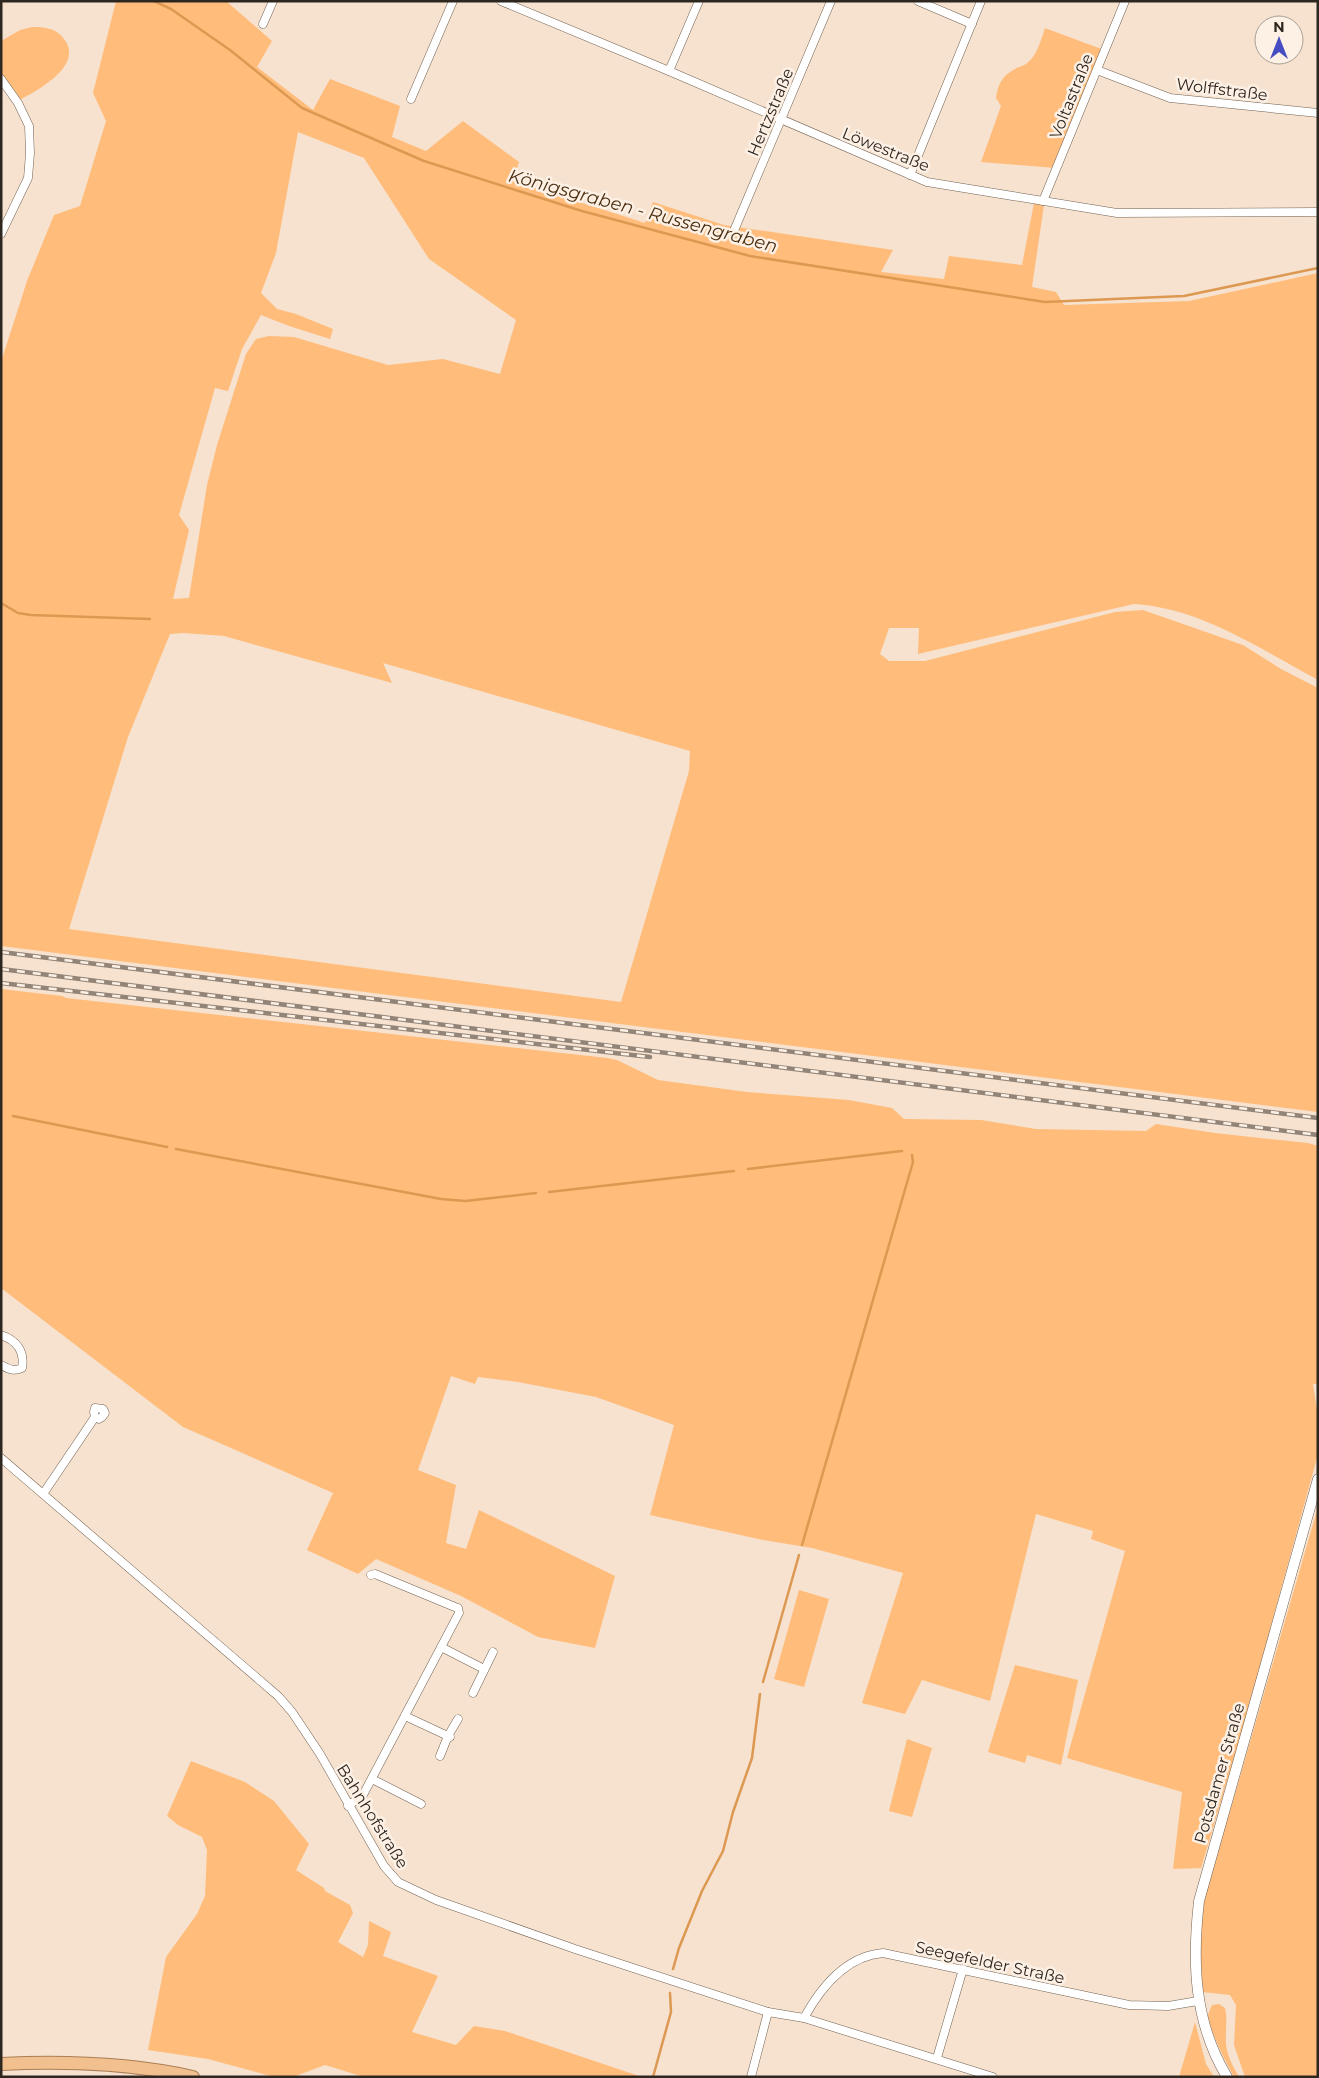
<svg xmlns="http://www.w3.org/2000/svg" width="1319" height="2078" font-family="Montserrat,sans-serif">
<rect width="100%" height="100%" fill="#f6e2cf"/>
<g fill="#ffbc7a" fill-rule="evenodd">
<path d="M116 1H226L272 41 257 67 313 110 330 79 400 106 392 137 426 151 463 121 519 162 513 181 645 223 653 202 724 225 893 250 881 272 944 279 949 256 1022 265 1034 203 1044 205 1032 287 1056 292 1064 305 1189 301 1318 273V680C1260 649 1201 608 1134 604L918 654 919 628H889L880 654 889 661H925L1115 612 1143 610 1243 645 1281 669 1318 688V1112L1 946V362L27 281 54 215 80 206 106 121 93 93ZM298 132 364 158 429 259 516 320 500 374 443 359 388 365 294 337 269 336 256 339 246 354 217 445 207 485 189 598 173 599 189 530 179 515 215 388 228 391 242 349 261 315 289 326 330 339 333 329 296 314 277 309 261 293 276 253ZM183 633 224 636 392 683 383 663 690 751 689 771 621 1002 69 929 128 737 170 634Z"/>
<path d="M32 27C45 27 56 28 64 39 85 66 36 91 18 101L1 77V41L20 30Z"/>
<path d="M1045 28 1104 50 1055 168 981 162 1001 106 996 98C998 84 1002 76 1015 69 1018 67 1023 66 1026 64 1037 56 1041 40 1045 28Z"/>
<path d="M1 989 62 996 66 998 607 1058 617 1060 658 1080 747 1092 849 1100 892 1108 904 1119 981 1120 1036 1129 1146 1131 1156 1124 1215 1133 1308 1143 1318 1146V1384H1313L1318 1417V1454L1243 1728 1201 1868 1173 1869 1182 1792 1067 1758 1125 1551 1091 1539 1093 1531 1036 1514 990 1701 922 1680 905 1714 862 1703 903 1573 812 1548 763 1540 650 1515 674 1425 596 1397 518 1382 478 1377 475 1384 451 1376 418 1470 456 1485 446 1543 466 1549 479 1510 615 1576 595 1648 538 1637 461 1596 376 1559 358 1574 307 1550 333 1493 183 1427 1 1288Z"/>
<path d="M1318 1507V2077H1245L1234 2045 1236 2005 1230 1995 1202 1992 1200 1925 1205 1889 1233 1801Z"/>
<path d="M799 1590 829 1599 804 1687 774 1679Z"/>
<path d="M1015 1665 1078 1680 1061 1765 1027 1755 1025 1763 988 1752Z"/>
<path d="M907 1739 932 1748 912 1817 889 1811Z"/>
<path d="M191 1761 245 1782 274 1801 309 1844 296 1870 324 1888 325 1891 350 1905 353 1913 338 1942 363 1957 368 1945 369 1921 391 1932 383 1956 438 1976 412 2032 456 2045 474 2026 505 2031 642 2077H364L325 2065 293 2077H274L208 2059 148 2050 166 1957 197 1914 205 1896 207 1850 202 1837 178 1825 167 1816Z"/>
<path d="M1219 2004 1225 2008C1228 2020 1225 2031 1226 2044 1227 2056 1233 2066 1239 2077H1234C1227 2065 1209 2029 1208 2016 1208 2013 1211 2008 1212 2005Z"/>
<path d="M1195 2022 1206 2064 1214 2077H1179Z"/>
</g>
<g fill="none" stroke-linecap="round" stroke-linejoin="round">
<g stroke="#dd9851" stroke-width="2.5">
<path d="M154 1 171 9 230 50 302 108 424 161 582 211 750 256 1045 302 1184 296 1318 268"/>
<path d="M1 603 18 613 31 615 150 619"/>
<path d="M13 1116 167 1147"/>
<path d="M176 1149 441 1199 465 1201 536 1193"/>
<path d="M748 1169 902 1151"/>
<path d="M549 1192 734 1171"/>
<path d="M802 1545 913 1162 912 1155"/>
<path d="M763 1682 799 1555"/>
<path d="M673 1969 679 1948 702 1891 723 1851 733 1812 752 1758 760 1694"/>
<path d="M653 2077 671 2012 670 1993"/>
</g>
<defs>
<g id="minor">
<path d="M501 1 669 71 927 182 1117 213 1318 212"/>
<path d="M918 1 972 24"/>
<path d="M263 24 273 1"/>
<path d="M1097 70 1170 98 1318 113"/>
<path d="M669 71 699 1"/>
<path d="M1 79 18 103 29 126 30 153 28 178 1 234"/>
<path d="M411 99 453 1"/>
<path d="M910 175 981 1"/>
<path d="M1043 201 1125 1"/>
<path d="M733 233 831 1"/>
<path d="M1 1335C17 1340 25 1352 22 1368 14 1372 9 1369 1 1365"/>
<path d="M1 1458 278 1696 292 1712 320 1754 384 1866 398 1882 436 1900 575 1949 768 2012 804 2018 993 2077"/>
<path d="M43 1494 95 1417 99 1419 102 1417 105 1413 103 1409 95 1408 94 1412 95 1417"/>
<path d="M441 1647 484 1669"/>
<path d="M473 1693 493 1652"/>
<path d="M405 1716 450 1737"/>
<path d="M440 1756 448 1736 458 1719"/>
<path d="M372 1779 421 1804"/>
<path d="M348 1806 363 1795 459 1613 458 1608 455 1607 375 1574 371 1575"/>
<path d="M804 2018C821 1987 846 1956 883 1953L1129 2005 1168 2006 1198 2001"/>
<path d="M937 2058 963 1969"/>
<path d="M751 2077 768 2012"/>
</g>
<path id="tertiary" d="M1227 2077C1194 2022 1192 1963 1199 1901L1318 1479"/>
<path id="trunk" d="M1 2064C65 2061 130 2063 193 2077"/>
</defs>
<use href="#minor" stroke="#726151" stroke-width="9"/>
<use href="#tertiary" stroke="#726151" stroke-width="11"/>
<use href="#trunk" stroke="#ab7f55" stroke-width="14"/>
<use href="#minor" stroke="#fff" stroke-width="8"/>
<use href="#tertiary" stroke="#fff" stroke-width="10"/>
<use href="#trunk" stroke="#f2bf8e" stroke-width="12"/>
<defs>
<g id="rail">
<path d="M1 952 1318 1118"/>
<path d="M1 969 1318 1135"/>
<path d="M1 983 650 1057"/>
</g>
</defs>
<use href="#rail" stroke="#928477" stroke-width="4.5"/>
<use href="#rail" stroke="#fdf0e5" stroke-width="2.5" stroke-dasharray="8" stroke-linecap="butt"/>
</g>
<g text-anchor="middle" stroke-width="5" stroke-linejoin="round" paint-order="stroke">
<g font-size="16" fill="#2e2720" stroke="#fdf0e5">
<text transform="translate(1222 89) rotate(7)" y="6">Wolffstraße</text>
<text transform="translate(1071 96) rotate(-68)" y="6">Voltastraße</text>
<text transform="translate(770 112) rotate(-67)" y="6">Hertzstraße</text>
<text transform="translate(886 149) rotate(22)" y="6">Löwestraße</text>
<text transform="translate(1219 1773) rotate(-74)" y="6">Potsdamer Straße</text>
<text transform="translate(373 1816) rotate(58)" y="6">Bahnhofstraße</text>
<text transform="translate(990 1962) rotate(12)" y="6">Seegefelder Straße</text>
</g>
<g font-size="18" font-style="italic" fill="#4b2f11" stroke="#fdf0e5">
<text transform="translate(643 211) rotate(15)" y="6">Königsgraben - Russengraben</text>
</g>
</g>
<rect width="1319" height="2078" fill="none" stroke="#2e2720" stroke-width="5"/>
<g transform="translate(1279 40)"><circle r="24" fill="#fdf0e5" stroke="#aaa096"/>
<path d="M0-4L9 19L0 12L-9 19Z" fill="#464dc2"/>
<text y="-8" font-size="14" font-weight="bold" text-anchor="middle" fill="#2e2720">N</text>
</g>
</svg>
